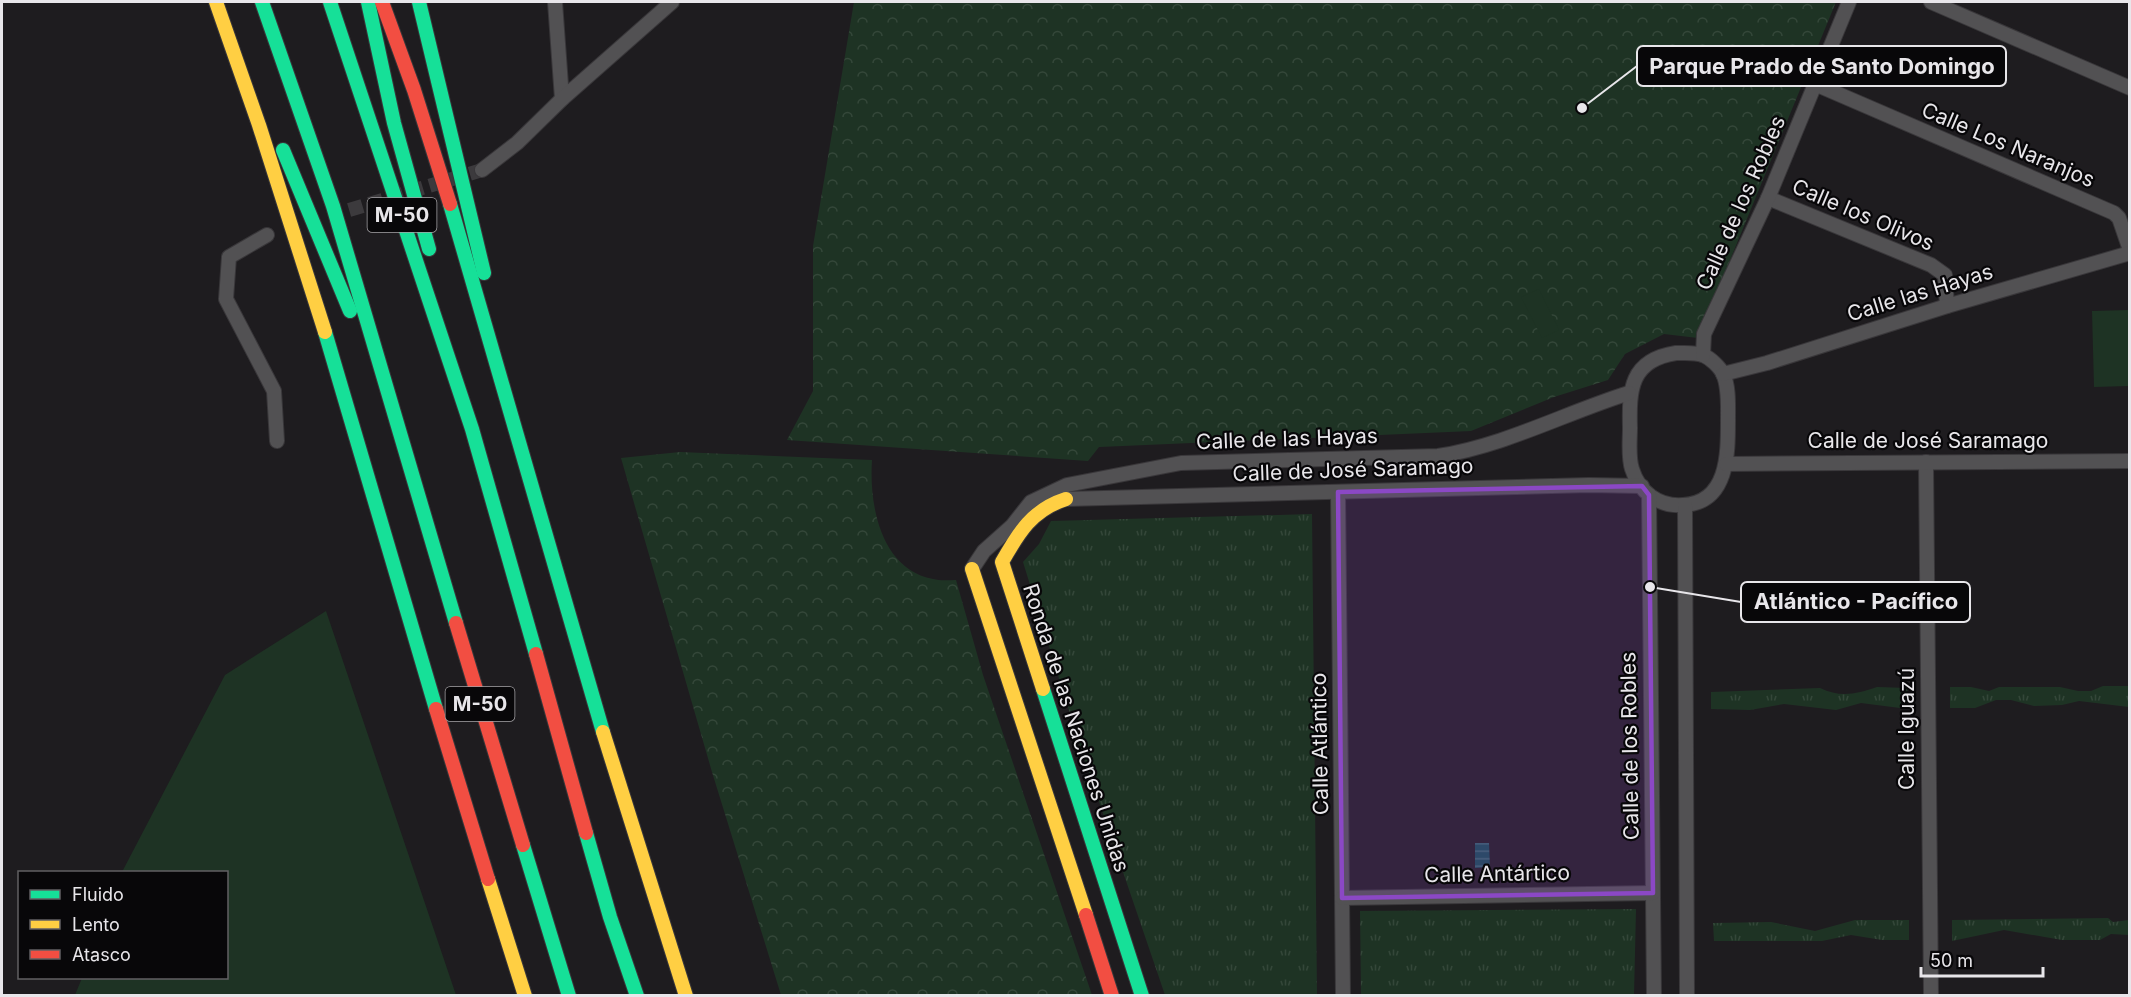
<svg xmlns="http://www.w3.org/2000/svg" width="2131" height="997" font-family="Inter,sans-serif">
<defs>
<pattern id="grass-tufts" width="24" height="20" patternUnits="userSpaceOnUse" patternTransform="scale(1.5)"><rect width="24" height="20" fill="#1e3324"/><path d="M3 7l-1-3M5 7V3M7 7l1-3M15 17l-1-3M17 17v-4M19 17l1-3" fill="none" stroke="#344739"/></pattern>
<pattern id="forest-crowns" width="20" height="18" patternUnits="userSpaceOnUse" patternTransform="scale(1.5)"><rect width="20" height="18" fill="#1e3324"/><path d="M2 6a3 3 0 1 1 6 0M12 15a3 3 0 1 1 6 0" fill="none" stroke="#344739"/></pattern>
<pattern id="water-rules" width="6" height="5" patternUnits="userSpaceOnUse" patternTransform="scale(1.5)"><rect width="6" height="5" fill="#164a53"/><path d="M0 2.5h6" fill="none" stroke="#38646c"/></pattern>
</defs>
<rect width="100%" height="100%" fill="#1e1c1f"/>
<g fill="url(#grass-tufts)">
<path d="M1312 514 1317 995H1165L1080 746 1023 562 1039 544 1051 521Z"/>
<path d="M2103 686H2129V707L2079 701 2062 705 2034 706 2011 700H1996L1975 708H1950V687H1971L1989 691 1999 687H2060L2078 691H2091Z"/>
<path d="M1877 687 1907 688 1908 709 1861 703 1836 710 1784 704 1750 710 1711 709V692L1820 688C1840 698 1857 694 1877 687Z"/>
<path d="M1636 909 1634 995H1361L1360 911Z"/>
<path d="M2108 918 2113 922 2129 920V935L2111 934 2100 940H2062L2004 930 1952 941V920Z"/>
<path d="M1855 920H1909V940H1882L1851 935 1822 941H1714L1713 923 1771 922 1815 931Z"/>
</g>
<g fill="url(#forest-crowns)">
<path d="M854 2H1836L1698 338 1664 334 1625 354 1608 380 1554 397 1471 431 1099 447 1088 461 787 440 813 391V246Z"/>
<path d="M680 452 872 460C869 504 880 569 933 579 940 581 949 580 956 580L983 675 1092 995H781L712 772 621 458Z"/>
</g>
<g fill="#1e3324">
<path d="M1539 289 1559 330 1542 338 1521 297Z"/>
<path d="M2129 310V386L2094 387 2092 311Z"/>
<path d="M326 611 456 995H75L82 978H226V872H122L225 675Z"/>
</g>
<path fill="url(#water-rules)" d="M1475 843H1489L1490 867 1475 868Z"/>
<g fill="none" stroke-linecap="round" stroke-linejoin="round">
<path stroke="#3c3a3d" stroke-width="14" stroke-dasharray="14 7" stroke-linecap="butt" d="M329 216 482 170"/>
<defs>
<g id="street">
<path d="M555 2 562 99"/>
<path d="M1931 2 2130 88"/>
<path d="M1815 84 2114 213 2119 218 2130 250"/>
<path d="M482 170 517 143 562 99 672 2"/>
<path d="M1768 198 1931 265 1945 275 1947 306"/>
<path d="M267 235 229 257 226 299 274 391 277 441"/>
<path d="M1676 353C1684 353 1695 352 1703 355 1710 358 1720 367 1723 374 1729 386 1728 405 1728 419 1728 452 1729 503 1683 505 1659 507 1639 492 1632 469 1628 457 1630 440 1630 428 1629 390 1630 360 1676 353Z"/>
<path d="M1703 355 1704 334 1768 198 1849 2"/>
<path d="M1723 374 1767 363 1947 306 2130 253"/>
<path d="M1926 462 1931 996"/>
<path d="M1726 464 2130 461"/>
<path d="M1338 492 1343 996"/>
<path d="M1649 495 1654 996"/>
<path d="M1066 499 1589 485 1642 486"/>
<path d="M1685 505 1687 996"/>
<path d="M972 569 984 551 1012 526 1031 502 1067 485 1181 463 1438 456C1504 446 1565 413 1629 393"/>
<path d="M1342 898 1653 893"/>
</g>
<g id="fast">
<path d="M262 2 333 206 456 623"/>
<path d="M330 2 472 429 536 654"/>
<path d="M368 2 394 123 429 249"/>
<path d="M419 2 484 273"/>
<path d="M283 150 350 311"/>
<path d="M450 204 603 732"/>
<path d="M325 332 436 709"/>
<path d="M1043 689 1142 996"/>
<path d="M586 833 610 917 637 996"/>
<path d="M523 845 569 996"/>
</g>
<g id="slow">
<path d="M216 2 259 125 325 332"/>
<path d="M972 569 1086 915"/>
<path d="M1043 689 1002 562C1019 532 1032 510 1066 499"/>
<path d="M603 732 686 996"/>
<path d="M488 879 525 996"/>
</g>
<g id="jam">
<path d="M382 2 414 90 450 204"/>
<path d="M456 623 523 845"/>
<path d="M536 654 586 833"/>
<path d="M436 709 488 879"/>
<path d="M1086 915 1112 996"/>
</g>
</defs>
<use href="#street" stroke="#39373a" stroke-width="16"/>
<use href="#fast" stroke="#39373a" stroke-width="16"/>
<use href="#slow" stroke="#39373a" stroke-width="16"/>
<use href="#jam" stroke="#39373a" stroke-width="16"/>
<use href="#street" stroke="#525153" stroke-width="14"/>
<use href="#fast" stroke="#16e098" stroke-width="14"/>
<use href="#slow" stroke="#ffcf43" stroke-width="14"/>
<use href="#jam" stroke="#f24e42" stroke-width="14"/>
</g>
<path fill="#8b48c5" fill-opacity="0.2" stroke="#8b48c5" stroke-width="4.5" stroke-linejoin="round" d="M1642 486 1649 495 1653 893 1342 898 1338 492Z"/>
<g text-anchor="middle" stroke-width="4.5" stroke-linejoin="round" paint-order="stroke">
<g fill="#080709" stroke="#a5a3a6" stroke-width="1.5">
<rect x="367.5" y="198" width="69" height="34" rx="4.5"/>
<rect x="445.5" y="687" width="69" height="34" rx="4.5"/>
</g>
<g font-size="20" font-weight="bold" fill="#e8e6ea">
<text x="402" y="222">M-50</text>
<text x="480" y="711">M-50</text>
</g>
<g font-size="21" fill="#e8e6ea" stroke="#080709">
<text transform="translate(2008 145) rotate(23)" y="7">Calle Los Naranjos</text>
<text transform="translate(1741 203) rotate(-66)" y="7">Calle de los Robles</text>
<text transform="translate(1863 215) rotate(23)" y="7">Calle los Olivos</text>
<text transform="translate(1920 293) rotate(-17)" y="7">Calle las Hayas</text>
<text transform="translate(1287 439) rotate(-2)" y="7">Calle de las Hayas</text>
<text x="1928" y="448">Calle de José Saramago</text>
<text transform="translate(1353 470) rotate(-2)" y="7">Calle de José Saramago</text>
<text transform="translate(1076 728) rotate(72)" y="7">Ronda de las Naciones Unidas</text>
<text transform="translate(1907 729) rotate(-90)" y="7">Calle Iguazú</text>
<text transform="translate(1320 744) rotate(-91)" y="7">Calle Atlántico</text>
<text transform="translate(1630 746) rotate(-91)" y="7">Calle de los Robles</text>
<text transform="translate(1497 874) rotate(-1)" y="7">Calle Antártico</text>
</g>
</g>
<path fill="none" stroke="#e8e6ea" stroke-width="2" d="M1582 108L1637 66M1650 587L1741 602"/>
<g fill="#e8e6ea" stroke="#080709" stroke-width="2">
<circle cx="1582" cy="108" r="6"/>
<circle cx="1650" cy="587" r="6"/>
</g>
<g fill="#080709" stroke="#e8e6ea" stroke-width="2">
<rect x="1637" y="46" width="369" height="40" rx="6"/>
<rect x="1741" y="582" width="229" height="40" rx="6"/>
</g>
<g font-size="22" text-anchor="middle" font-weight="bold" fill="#e8e6ea">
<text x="1822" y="74">Parque Prado de Santo Domingo</text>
<text x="1856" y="609">Atlántico - Pacífico</text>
</g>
<rect width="2131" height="997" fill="none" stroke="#e8e6ea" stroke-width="6"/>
<rect x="18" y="871" width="210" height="108" fill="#080709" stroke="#626063" stroke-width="1.5"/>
<rect x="30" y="890" width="30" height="9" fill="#16e098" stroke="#626063" stroke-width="1.5"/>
<text x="72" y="901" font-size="18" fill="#e8e6ea">Fluido</text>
<rect x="30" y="920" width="30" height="9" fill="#ffcf43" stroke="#626063" stroke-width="1.5"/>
<text x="72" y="931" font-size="18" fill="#e8e6ea">Lento</text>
<rect x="30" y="950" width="30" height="9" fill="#f24e42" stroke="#626063" stroke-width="1.5"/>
<text x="72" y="961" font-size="18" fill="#e8e6ea">Atasco</text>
<path d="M1921 967v9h122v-9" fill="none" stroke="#e8e6ea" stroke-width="3"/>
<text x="1930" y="967" font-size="18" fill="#e8e6ea" stroke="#080709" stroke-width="4.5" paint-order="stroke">50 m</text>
</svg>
